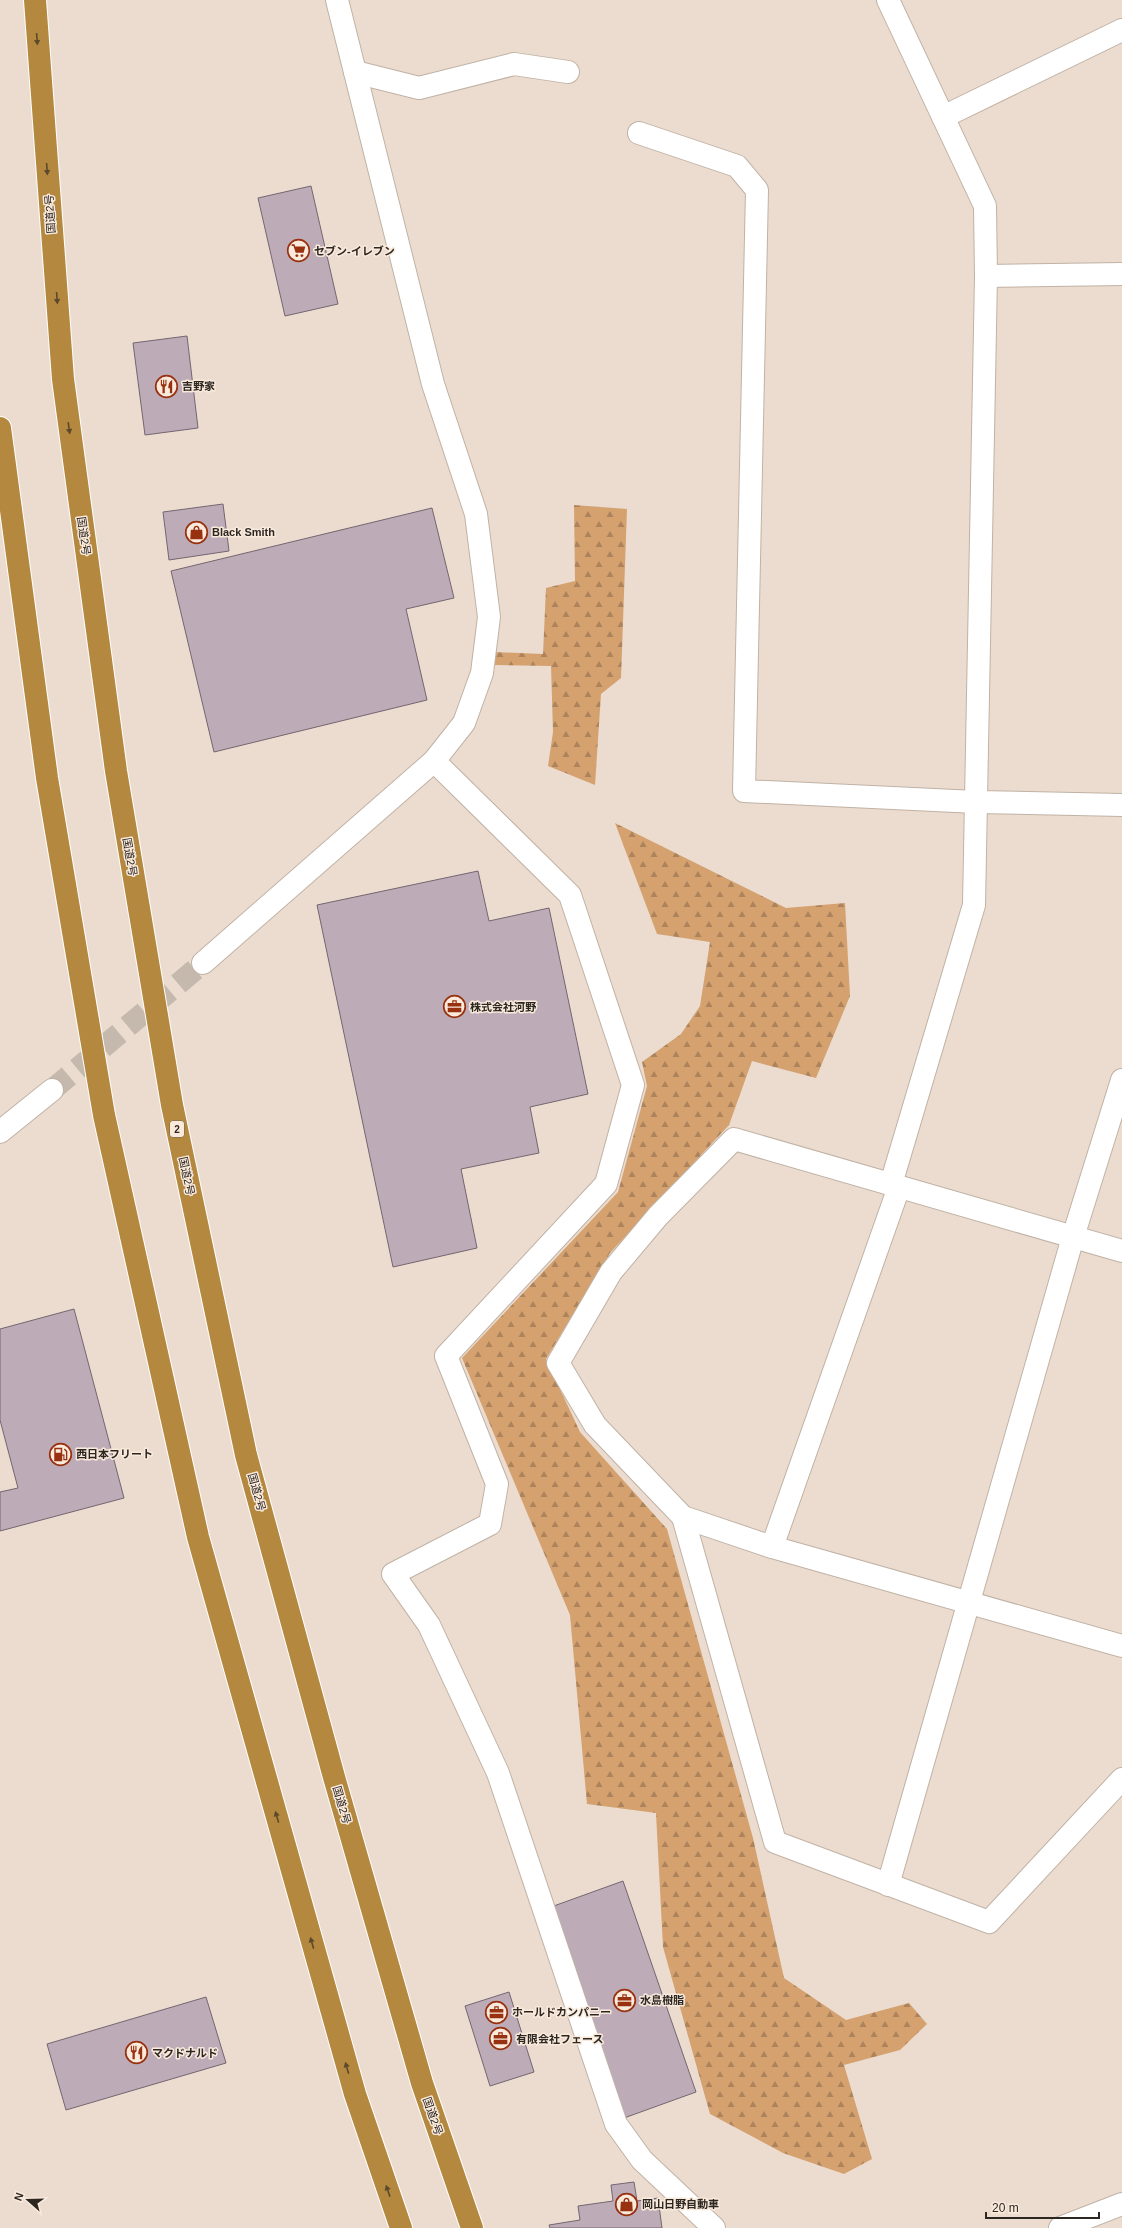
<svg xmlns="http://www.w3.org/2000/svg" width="1122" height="2228" font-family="Helvetica,'Noto Sans JP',sans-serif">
<defs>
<pattern id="forest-firs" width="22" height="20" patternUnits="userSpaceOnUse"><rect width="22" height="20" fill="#d4a16f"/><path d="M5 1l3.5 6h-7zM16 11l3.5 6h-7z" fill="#ac835b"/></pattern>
</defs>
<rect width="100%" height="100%" fill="#ebdccf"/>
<g fill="url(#forest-firs)">
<path d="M574 505 627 509 621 678 601 694 595 785 548 766 553 732 551 666 495 665V652L543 654 546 588 575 581Z"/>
<path d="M615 823 786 908 845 903 850 996 816 1078 752 1061 729 1125 610 1253 546 1359 580 1432 667 1529 753 1838 784 1978 846 2020 909 2003 927 2024 900 2050 844 2065 872 2159 844 2174 783 2153 710 2114 663 1947 656 1813 587 1804 570 1615 462 1358 618 1192 647 1086 642 1062 681 1034 700 1006 710 942 657 934Z"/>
</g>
<g fill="#bdacb7" stroke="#74656f">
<path d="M311 186 338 304 285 316 258 198Z"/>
<path d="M187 336 198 428 145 435 133 343Z"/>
<path d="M223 504 229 551 169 560 163 512Z"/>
<path d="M432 508 454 598 406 609 427 700 214 752 171 571Z"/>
<path d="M478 871 489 921 549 908 588 1094 530 1107 539 1153 461 1169 477 1248 393 1267 317 905Z"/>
<path d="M74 1309 124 1498 0 1531V1492L18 1488 0 1420V1329Z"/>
<path d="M623 1881 696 2092 624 2118 551 1907Z"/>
<path d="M509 1992 534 2072 490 2086 465 2006Z"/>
<path d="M206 1997 226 2063 66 2110 47 2044Z"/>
<path d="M634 2182 637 2201 658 2198 662 2228H550L549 2225 580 2220 578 2206 613 2201 611 2185Z"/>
</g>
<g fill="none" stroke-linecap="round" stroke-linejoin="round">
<path stroke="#c5b8ac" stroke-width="22" stroke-dasharray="22 11" stroke-linecap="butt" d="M52 1090 203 963"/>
<defs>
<g id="minor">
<path d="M888 0 985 206 986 276 974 905 891 1184"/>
<path d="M355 72 419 88 514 64 568 72"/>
<path d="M943 117 1122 30"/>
<path d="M639 133 737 166 757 190 744 791 976 802 1122 805"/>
<path d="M986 276 1122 274"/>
<path d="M434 761 570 895 633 1085 606 1184 446 1356 497 1484 490 1524 393 1574 429 1625 498 1773 616 2124 642 2160 714 2228"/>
<path d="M203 963 434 761 464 723 482 673 489 617 476 514 433 384 337 0"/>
<path d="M0 1132 52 1090"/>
<path d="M1122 1251 734 1139 658 1216 611 1272 558 1363 595 1425 683 1517 775 1842 989 1922 1122 1779"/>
<path d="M683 1517 772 1547 1122 1646"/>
<path d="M772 1547 899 1187"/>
<path d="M888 1885 1073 1237 1122 1080"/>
<path d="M1060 2228 1122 2204"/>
</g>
<g id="highway">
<path d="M35 0 63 379 116 771 172 1105 246 1455 334 1777 422 2083 472 2228"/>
<path d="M0 428 47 778 104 1115 198 1537 355 2094 401 2228"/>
</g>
</defs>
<use href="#minor" stroke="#c0b2a5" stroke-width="24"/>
<use href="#highway" stroke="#fff" stroke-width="24"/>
<use href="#minor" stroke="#fff" stroke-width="22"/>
<use href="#highway" stroke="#b4893f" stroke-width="22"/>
</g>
<defs><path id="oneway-solid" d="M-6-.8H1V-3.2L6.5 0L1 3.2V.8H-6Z"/></defs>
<g fill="#5c492c">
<use href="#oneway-solid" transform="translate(37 39) rotate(86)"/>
<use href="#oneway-solid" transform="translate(47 169) rotate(86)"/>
<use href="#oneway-solid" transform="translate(57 298) rotate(86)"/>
<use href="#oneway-solid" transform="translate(69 428) rotate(82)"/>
<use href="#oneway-solid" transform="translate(277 1817) rotate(-106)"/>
<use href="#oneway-solid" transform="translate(312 1943) rotate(-106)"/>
<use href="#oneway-solid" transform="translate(347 2068) rotate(-106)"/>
<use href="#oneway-solid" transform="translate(388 2191) rotate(-109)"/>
</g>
<defs>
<symbol id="supermarket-ring" viewBox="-11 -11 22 22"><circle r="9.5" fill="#f9eadc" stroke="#983110" stroke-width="1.5"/><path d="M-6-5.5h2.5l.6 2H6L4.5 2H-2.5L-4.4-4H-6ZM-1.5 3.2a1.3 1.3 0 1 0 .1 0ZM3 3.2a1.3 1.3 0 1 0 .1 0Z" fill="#983110"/></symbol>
<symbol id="restaurant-ring" viewBox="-11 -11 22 22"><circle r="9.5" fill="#f9eadc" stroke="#983110" stroke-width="1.5"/><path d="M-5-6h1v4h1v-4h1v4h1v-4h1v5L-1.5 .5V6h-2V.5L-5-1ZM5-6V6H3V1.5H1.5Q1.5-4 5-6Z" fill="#983110"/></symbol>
<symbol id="shop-ring" viewBox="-11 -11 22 22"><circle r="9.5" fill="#f9eadc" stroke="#983110" stroke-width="1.5"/><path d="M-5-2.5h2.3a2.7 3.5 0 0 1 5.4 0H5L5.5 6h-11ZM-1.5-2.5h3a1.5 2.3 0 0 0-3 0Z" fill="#983110"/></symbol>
<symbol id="office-ring" viewBox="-11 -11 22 22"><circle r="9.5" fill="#f9eadc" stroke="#983110" stroke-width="1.5"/><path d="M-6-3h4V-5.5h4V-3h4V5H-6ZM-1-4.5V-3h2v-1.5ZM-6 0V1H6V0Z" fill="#983110"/></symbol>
<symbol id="fuel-ring" viewBox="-11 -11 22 22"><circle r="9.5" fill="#f9eadc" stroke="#983110" stroke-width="1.5"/><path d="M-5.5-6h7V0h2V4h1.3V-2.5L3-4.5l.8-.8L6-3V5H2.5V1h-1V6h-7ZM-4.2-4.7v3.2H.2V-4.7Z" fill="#983110"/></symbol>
</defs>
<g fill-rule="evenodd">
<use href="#supermarket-ring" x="286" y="238" width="25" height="25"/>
<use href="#restaurant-ring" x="154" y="374" width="25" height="25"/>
<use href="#shop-ring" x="184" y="520" width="25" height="25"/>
<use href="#office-ring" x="442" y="994" width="25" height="25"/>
<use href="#fuel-ring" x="48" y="1442" width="25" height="25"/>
<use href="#office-ring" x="612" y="1988" width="25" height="25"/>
<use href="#office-ring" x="484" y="2000" width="25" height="25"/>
<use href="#office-ring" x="488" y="2026" width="25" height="25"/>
<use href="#restaurant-ring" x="124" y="2040" width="25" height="25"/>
<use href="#shop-ring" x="614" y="2192" width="25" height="25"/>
</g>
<g text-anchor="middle" stroke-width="3" stroke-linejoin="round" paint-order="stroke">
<rect fill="#f9eadc" stroke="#6a625a" stroke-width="1" x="170" y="1121" width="14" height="16" rx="3"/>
<g font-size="10" font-weight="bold" fill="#2d2722">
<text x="177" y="1133">2</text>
</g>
<g font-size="11" fill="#2d2722" stroke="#f9eadc">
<text transform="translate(50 214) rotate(-94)" y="4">国道2号</text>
<text transform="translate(84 536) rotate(82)" y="4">国道2号</text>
<text transform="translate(130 857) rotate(80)" y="4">国道2号</text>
<text transform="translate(187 1176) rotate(78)" y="4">国道2号</text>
<text transform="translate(257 1492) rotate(75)" y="4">国道2号</text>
<text transform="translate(342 1805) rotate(74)" y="4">国道2号</text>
<text transform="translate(433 2116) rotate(71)" y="4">国道2号</text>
</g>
<g font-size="11" font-weight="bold" fill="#2d2722" stroke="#f9eadc" text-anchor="start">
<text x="314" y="255">セブン-イレブン</text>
<text x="182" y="390">吉野家</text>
<text x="212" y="536">Black Smith</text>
<text x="470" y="1011">株式会社河野</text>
<text x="76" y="1458">西日本フリート</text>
<text x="640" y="2004">水島樹脂</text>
<text x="512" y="2016">ホールドカンパニー</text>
<text x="516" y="2043">有限会社フェース</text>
<text x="152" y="2057">マクドナルド</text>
<text x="642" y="2208">岡山日野自動車</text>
</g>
</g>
<g transform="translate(28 2200) rotate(290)" stroke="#f9eadc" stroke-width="3" paint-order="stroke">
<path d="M0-3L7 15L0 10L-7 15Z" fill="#2d2722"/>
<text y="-6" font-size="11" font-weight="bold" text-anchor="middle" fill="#2d2722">N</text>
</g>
<path d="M986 2212v6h113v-6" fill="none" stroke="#2d2722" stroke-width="2"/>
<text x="992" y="2212" font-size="12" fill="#2d2722" stroke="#f9eadc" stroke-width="3" paint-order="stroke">20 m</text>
</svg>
